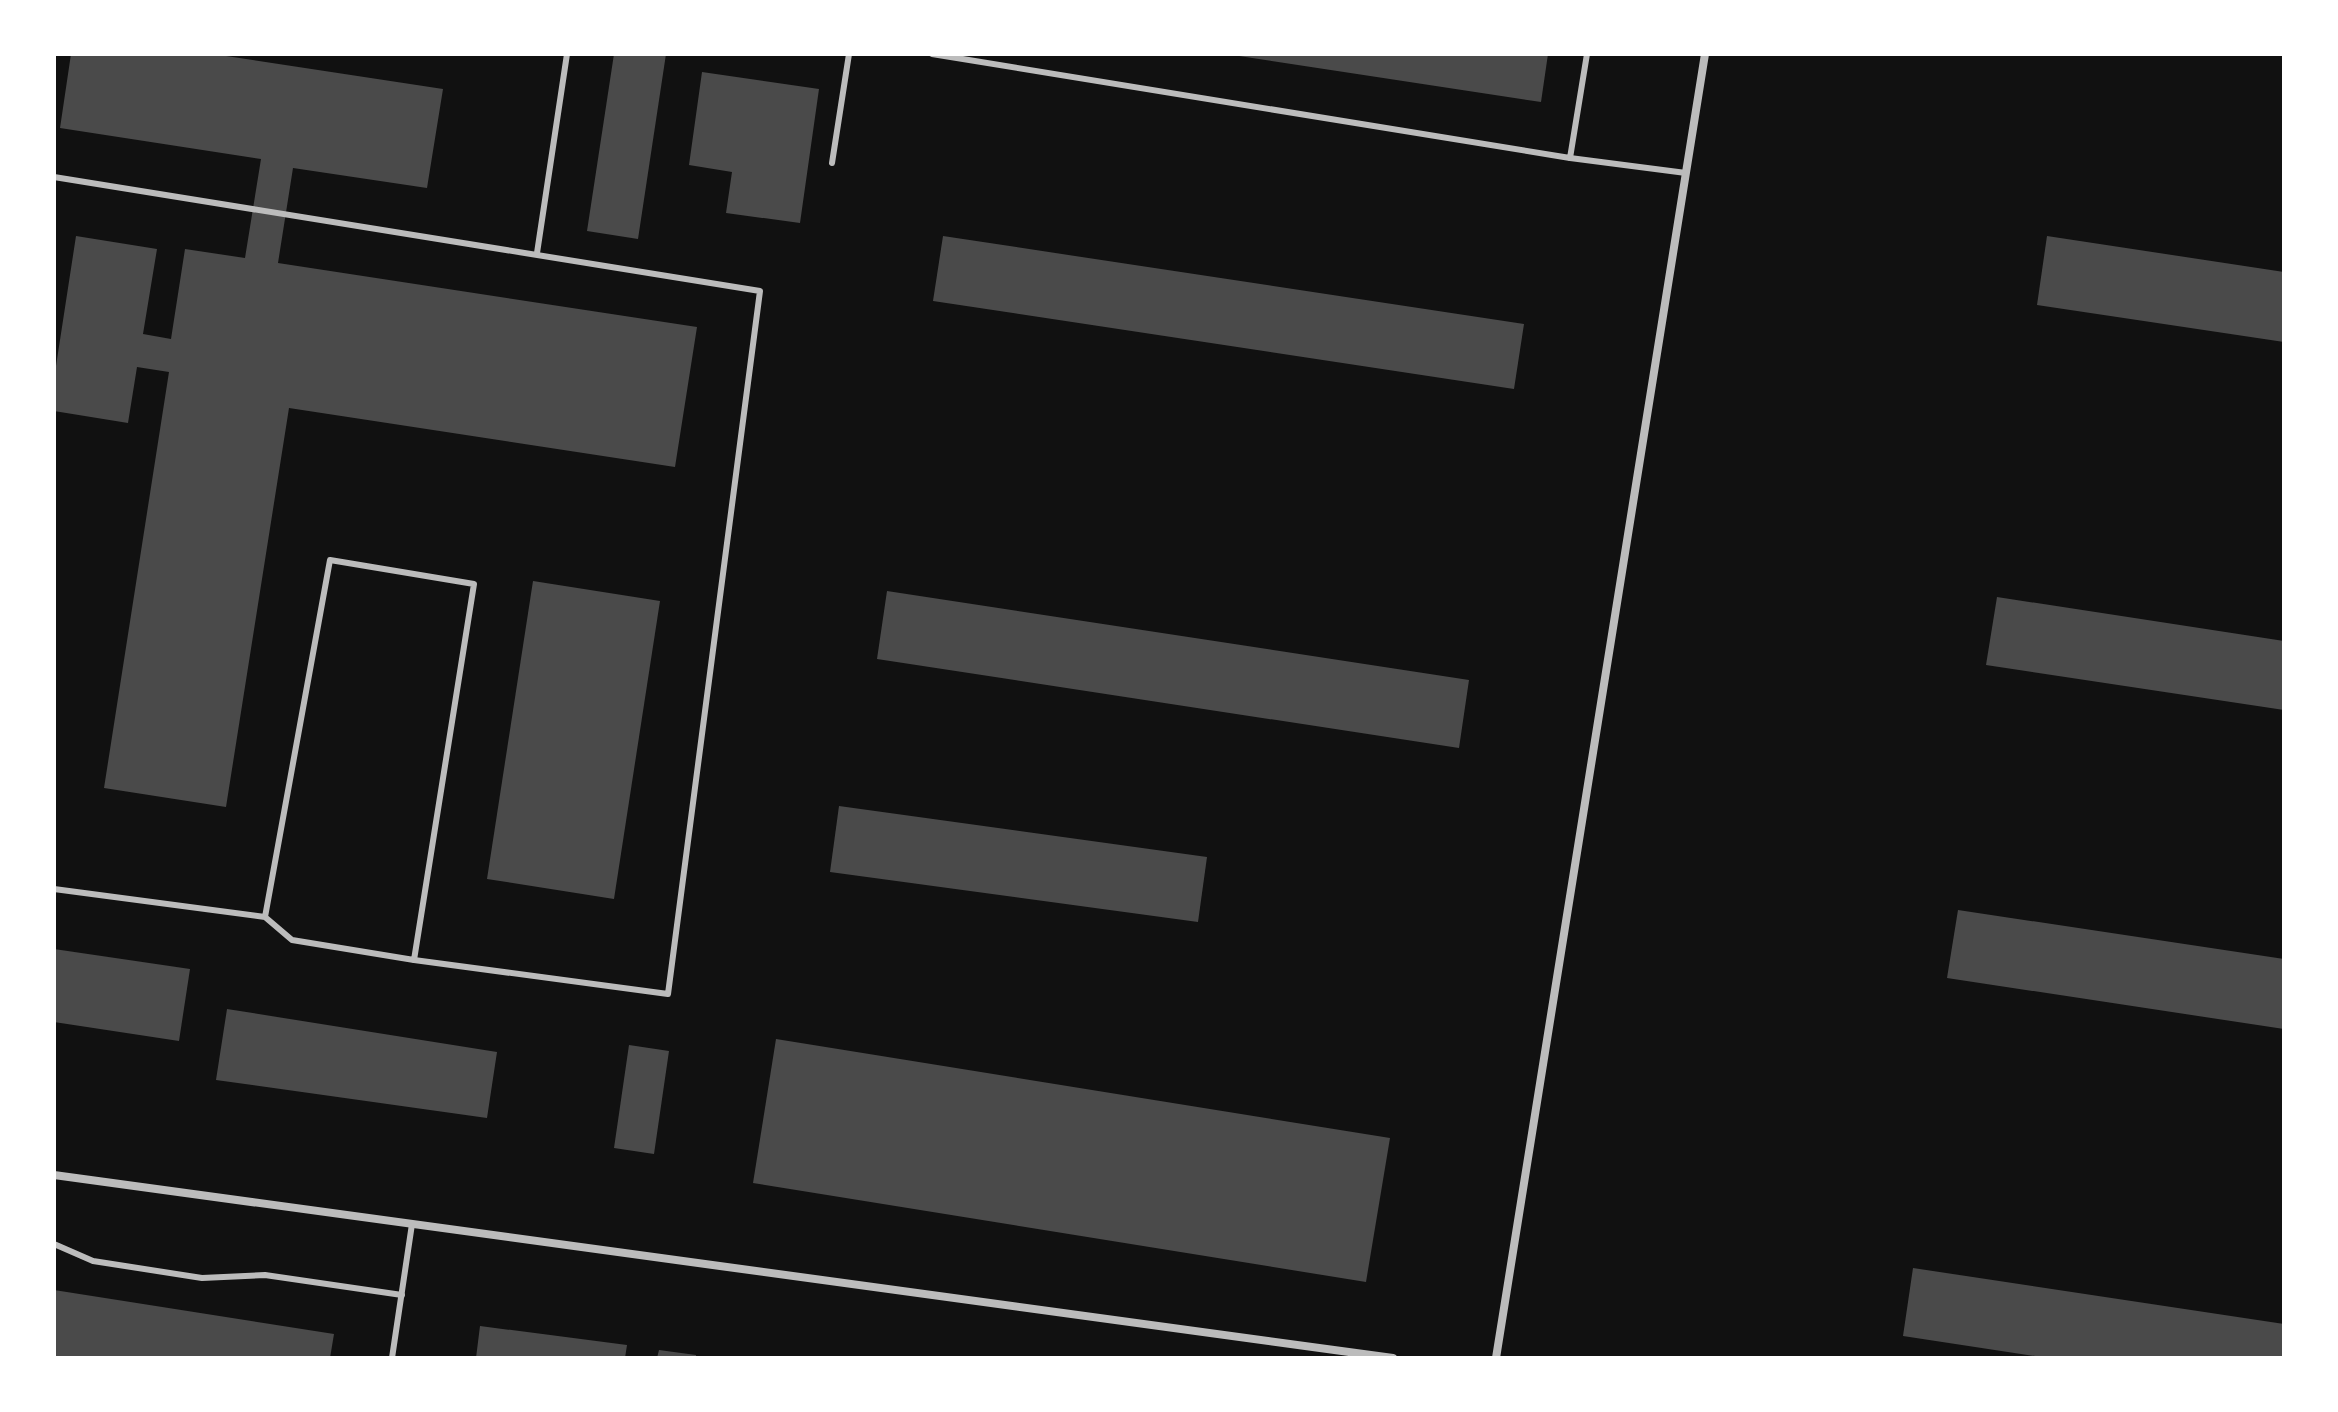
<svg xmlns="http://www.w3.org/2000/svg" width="2338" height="1412" font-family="'PT Sans Narrow',sans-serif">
<rect width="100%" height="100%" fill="#111"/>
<g fill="#4a4a4a">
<path d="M71 54H213L443 89 427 188 293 168 278 263 697 327 675 467 289 408 226 807 104 788 169 372 137 367 128 423 54 411V379L76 236 157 249 143 334 171 339 185 249 245 258 261 159 60 128Z"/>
<path d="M614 54H666L638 239 587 231Z"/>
<path d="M1226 54H1548L1541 102Z"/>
<path d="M702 72 819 89 800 223 726 213 732 172 689 165Z"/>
<path d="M943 236 1524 324 1514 389 933 301Z"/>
<path d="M2047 236 2284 272V342L2037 305Z"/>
<path d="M533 581 660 601 614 899 487 879Z"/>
<path d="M887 591 1469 680 1459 748 877 659Z"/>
<path d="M1997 597 2284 641V710L1986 665Z"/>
<path d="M839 806 1207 857 1198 922 830 872Z"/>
<path d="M1958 910 2284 959V1029L1947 978Z"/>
<path d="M54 949 190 969 179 1041 54 1022Z"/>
<path d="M227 1009 497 1052 487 1118 216 1080Z"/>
<path d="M776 1039 1390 1138 1366 1282 753 1183Z"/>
<path d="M629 1045 669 1051 654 1154 614 1148Z"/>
<path d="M1913 1268 2284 1324V1358H2048L1903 1336Z"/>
<path d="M54 1290 334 1334 330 1358H54Z"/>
<path d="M480 1326 627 1345 625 1358H476Z"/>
<path d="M659 1350 696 1355V1358H657Z"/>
</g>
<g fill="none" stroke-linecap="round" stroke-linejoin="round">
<g stroke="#bcbcbc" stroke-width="6">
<path d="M932 54 1570 158 1587 54"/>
<path d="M1570 158 1686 173"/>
<path d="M832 163 849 54"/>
<path d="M54 177 760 291 668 994 414 960"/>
<path d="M537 253 567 54"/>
<path d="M54 889 265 917 292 940 414 960 474 584 330 560 265 917"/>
<path d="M54 1244 93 1261 202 1278 265 1275 402 1295"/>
<path d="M392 1358 412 1224"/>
</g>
<g stroke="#bcbcbc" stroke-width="8">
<path d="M54 1175 1393 1358"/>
<path d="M1496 1358 1705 54"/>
</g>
</g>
<rect width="2338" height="1412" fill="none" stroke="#ffffff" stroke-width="112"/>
</svg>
